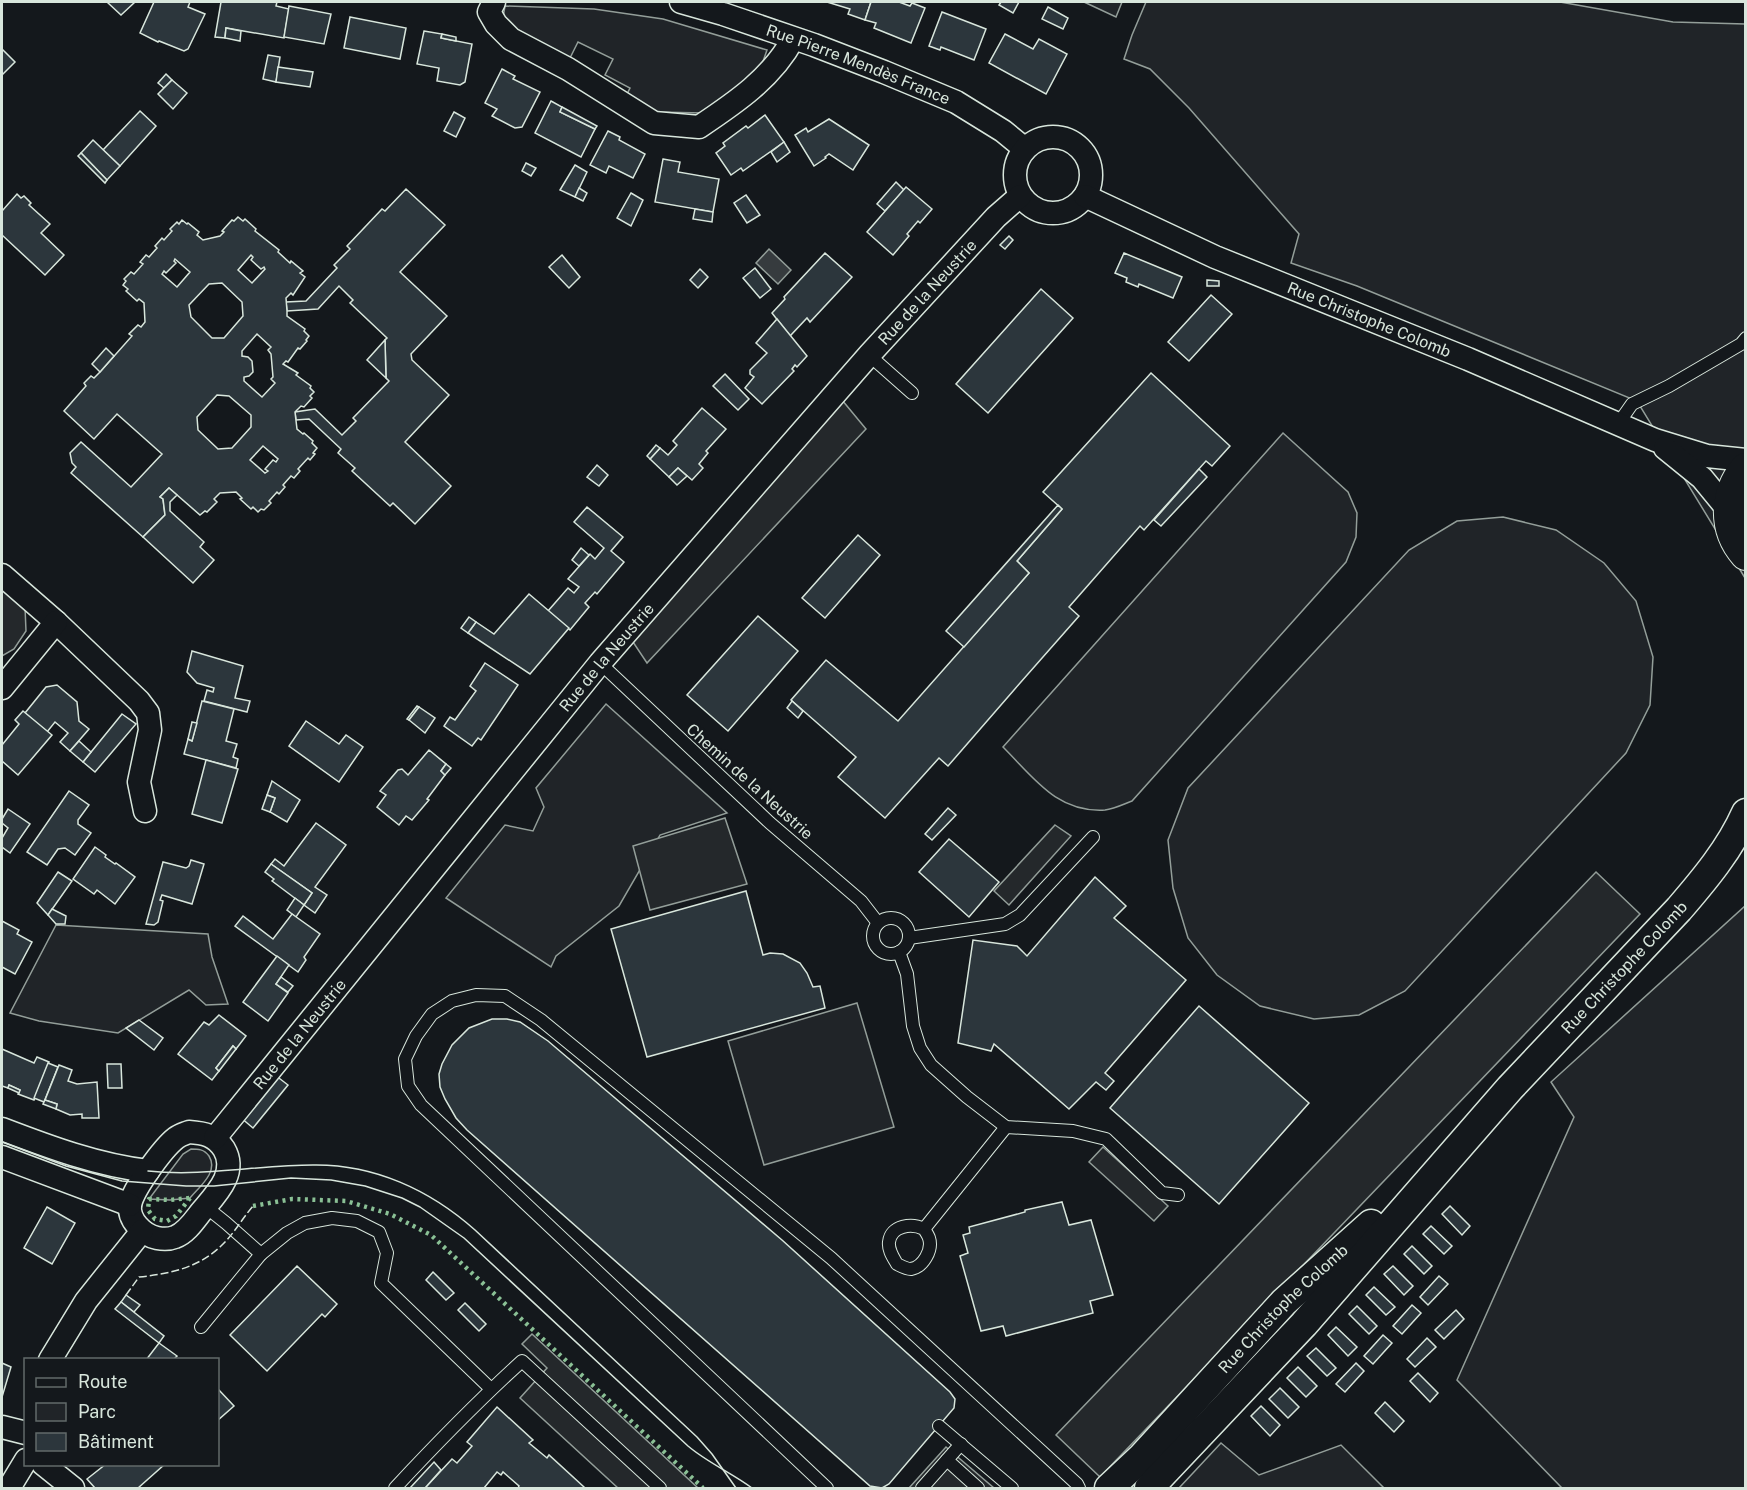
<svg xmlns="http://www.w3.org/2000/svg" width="1747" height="1490" font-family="'Public Sans',sans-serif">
<rect width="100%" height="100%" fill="#14181c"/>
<g fill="#202428" stroke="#939e99" stroke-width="1.5">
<path d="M1084 2H1122L1116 17Z"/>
<path d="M1146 2H1560L1673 22 1745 24V578L1637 401 1357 286 1291 263 1299 234 1189 108 1150 69 1124 59 1132 35Z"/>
<path d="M505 6 594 9 663 19 767 50 761 67 704 113 657 112 626 96 630 88 605 75 613 59 578 42 570 58 502 23Z"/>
<path d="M1283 433 1348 492 1357 513 1356 537 1346 562 1132 801C1124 804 1114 809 1105 810 1057 813 1034 778 1003 747Z"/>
<path d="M1503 517 1556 530 1604 563 1636 601 1653 657 1650 705 1626 753 1405 991 1359 1015 1314 1019 1260 1006 1217 975 1188 938 1173 888 1168 840 1188 788 1409 550 1457 521Z"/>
<path d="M606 704 727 813 660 835 619 906 556 956 551 967 446 898 505 825 533 831 544 807 536 788Z"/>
<path d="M1745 906V1488H1562L1457 1380 1574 1117 1551 1082Z"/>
<path d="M56 925 208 934 212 957 228 1004 206 1005 189 990 118 1033 39 1021 10 1013Z"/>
<path d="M857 1003 894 1127 764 1165 728 1041Z"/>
<path d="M191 1149C198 1149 204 1149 209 1156 219 1172 199 1187 190 1198L170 1200 149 1199 183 1154Z"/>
<path d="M1221 1443 1259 1475 1341 1445 1384 1488H1179Z"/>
</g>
<g fill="#24282b" stroke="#939e99" stroke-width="1.5">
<path d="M842 400 866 429 647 663 629 636Z"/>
<path d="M2 587 25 607 26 631 14 649 2 656Z"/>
<path d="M725 818 747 884 650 910 633 846Z"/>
<path d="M1055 825 1071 836 1009 905 994 891Z"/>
<path d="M1596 872 1640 914 1100 1477 1056 1435Z"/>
<path d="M1103 1147 1168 1206 1154 1221 1089 1162Z"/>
<path d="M532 1334 698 1488H618L520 1398 547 1368 522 1344Z"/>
<path d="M946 1447 994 1488H909Z"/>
</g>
<path fill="#363b3e" stroke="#939e99" stroke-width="1.5" d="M769 249 791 270 778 284 756 263Z"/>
<g fill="#2c363c" stroke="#d8e6dc" stroke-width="1.5" fill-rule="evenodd">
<path d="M107 2H135L121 15Z"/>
<path d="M154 2H190L188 7 205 14 188 49 184 51 159 41 158 42 140 33Z"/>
<path d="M221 2H277L276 6 289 9 284 38 226 28 225 38 215 37Z"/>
<path d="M827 2H871L865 20 848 14 850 9Z"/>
<path d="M871 2H899L910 6 912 3 925 8 911 43 874 28 876 23 865 20Z"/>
<path d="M1001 2H1019L1013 13 999 5Z"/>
<path d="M289 6 331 14 324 44 284 37Z"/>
<path d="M1048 7 1068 18 1063 29 1042 19Z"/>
<path d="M942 12 986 29 974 60 941 47 940 50 929 46Z"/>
<path d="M350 17 406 28 400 59 344 48Z"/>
<path d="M226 28 241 31 240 41 225 38Z"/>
<path d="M424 31 442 34 441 38 472 44 465 82 460 85 437 81 439 68 417 64Z"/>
<path d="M442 34 456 37V41L441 38Z"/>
<path d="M1005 34 1033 49 1039 39 1067 54 1046 94 989 63Z"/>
<path d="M2 49 15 62 2 75Z"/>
<path d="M268 55 280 57 276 82 263 79Z"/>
<path d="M278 67 313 72 310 87 276 82Z"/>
<path d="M502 69 515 76 513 79 540 92 522 127 515 128 492 116 497 109 485 103Z"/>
<path d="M166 74 172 80 164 88 158 83Z"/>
<path d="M172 80 187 93 173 109 158 94Z"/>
<path d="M551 101 562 107 560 112 595 129 581 157 535 133Z"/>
<path d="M562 107 597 126 595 129 560 112Z"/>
<path d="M140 111 156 126 120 166 103 150Z"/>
<path d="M454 112 465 118 456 137 444 131Z"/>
<path d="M765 115 784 142 743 171 741 168 731 175 716 153 725 146 723 143 746 126 748 128Z"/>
<path d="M829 119 869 145 853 170 829 154 825 157 826 158 814 166 795 135 806 128 808 132Z"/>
<path d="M608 131 620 137 619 140 645 154 633 178 609 166 606 173 590 165Z"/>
<path d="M93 140 120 166 107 180 81 153Z"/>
<path d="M784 142 790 152 777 162 771 152Z"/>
<path d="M81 153 107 180 105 183 78 156Z"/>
<path d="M663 159 680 162 678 172 719 179 713 212 655 202Z"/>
<path d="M526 163 536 168 531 176 522 171Z"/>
<path d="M575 165 587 172 575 197 560 190Z"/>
<path d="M896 182 904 190 885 211 877 204Z"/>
<path d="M906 187 932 209 920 223 918 221 907 234 909 236 893 255 867 232Z"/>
<path d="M579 188 587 193 583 201 575 197Z"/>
<path d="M406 189 445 225 400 272 447 316 411 354 412 360 449 395 405 442 451 486 415 524 393 503 390 506 352 471 355 468 338 453 341 449 309 419 296 420 295 412 315 409 342 435 356 421 353 418 389 381 386 378 385 340 387 338 350 303 353 300 339 286 318 309 287 311 286 302 306 301 337 268 334 265 350 249 347 246 382 209 385 211Z"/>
<path d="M631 193 643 200 631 226 617 218Z"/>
<path d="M17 194 21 198 24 196 31 203 29 205 50 224 41 233 64 255 45 275 2 235V211Z"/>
<path d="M746 195 760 215 747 223 734 203Z"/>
<path d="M695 209 713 212 712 222 693 219Z"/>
<path d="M238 217 243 221 245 219 256 229 255 231 279 250 278 252 290 263 291 261 303 271 300 273 305 277 293 295 291 293 286 298 287 311V316L305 329 304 331 309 336 306 340 307 341 300 349 298 348 288 362 286 361 283 364 298 373 296 375 311 386 310 388 314 392 310 396 312 398 304 407 301 406 295 412 297 429 303 434 304 433 313 441 312 443 317 448 313 453 315 454 310 460 308 458 298 469 300 471 294 478 291 476 283 485 285 487 279 494 277 492 269 501 271 503 264 510 261 509 258 512 253 507 251 509 240 499 242 498 236 492 220 493 214 499 217 502 207 512 205 511 200 515 169 488 160 497 163 499 165 515 143 537 71 473 76 467 72 463 70 453 81 442 131 487 162 454 117 414 94 439 64 411 86 386 84 383 91 376 94 378 100 372 132 336 129 334 138 325 141 327 145 322 144 303 139 299 137 301 126 291 128 289 123 285 126 281 124 279 131 272 134 274 143 264 140 262 146 255 149 257 157 248 155 246 162 238 164 240 172 231 170 229 177 222 179 224 182 220 187 224 188 223 199 232 197 235 203 240 220 236 224 232 222 231 232 220 234 221ZM251 255 253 257 251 260 261 269 264 267 265 269 252 283 238 270ZM175 259 190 272 177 287 162 274 164 271 166 273 176 263 174 261ZM222 283 242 302 243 316 224 338H212L191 317 189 305 209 284ZM257 334 271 347 268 350 271 354 273 377 271 379 275 383 262 397 244 381V377L249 376 253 372 252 361 248 357 242 356V351ZM217 395 229 396 251 415V427L232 448 218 449 198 430 197 417ZM263 446 278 459 276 462 273 460 265 469 268 471 265 473 250 460Z"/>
<path d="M1009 236 1013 240 1005 249 1000 245Z"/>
<path d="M825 253 852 277 810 322 807 318 790 336 772 313 785 299 784 297Z"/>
<path d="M1124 253 1182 277 1173 298 1139 284 1138 287 1126 282 1127 278 1115 273Z"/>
<path d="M562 255 580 277 569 288 549 267Z"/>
<path d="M755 268 771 289 760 298 743 278Z"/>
<path d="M700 269 708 277 698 288 690 280Z"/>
<path d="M1207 280 1219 281V286H1207Z"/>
<path d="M1041 289 1073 318 988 413 956 384Z"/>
<path d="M1211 295 1232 314 1189 361 1168 342Z"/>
<path d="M777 319 807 356 797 367 795 365 792 369 794 371 762 404 745 388 754 377 750 374V370L767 353 756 343Z"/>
<path d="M385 340 386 378 367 360Z"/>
<path d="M106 348 114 356 100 372 92 364Z"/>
<path d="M1151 373 1230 446 1212 466 1206 461 1144 530 1140 526 1069 607 1079 616 1014 690 948 766 939 758 885 818 838 777 856 757 791 700 826 660 898 721 1029 573 1017 561 1062 509 1043 492Z"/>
<path d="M725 374 749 399 738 410 713 386Z"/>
<path d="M702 408 726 429 706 451 708 453 699 464 703 468 692 480 678 468 669 477 650 459 660 448 668 455 677 445 673 441Z"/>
<path d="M656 445 660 448 650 459 647 456Z"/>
<path d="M597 465 608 475 599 486 587 477Z"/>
<path d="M678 468 687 476 677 485 669 477Z"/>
<path d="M1199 469 1207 477 1161 526 1154 520Z"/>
<path d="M169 488 177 495 170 502V511L204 542 200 547 214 560 193 583 143 537 165 515 163 499 160 497Z"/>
<path d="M1058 505 1062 509 1017 561 1029 573 964 647 946 631Z"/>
<path d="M587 507 623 537 611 551 624 562 597 594 595 592 585 603 589 607 570 630 548 611 568 588 574 593 579 587 568 579 590 554 595 559 604 548 574 522Z"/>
<path d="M858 535 880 555 825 618 802 598Z"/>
<path d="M581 548 589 555 579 566 572 560Z"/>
<path d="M529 594 569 628 530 674 468 633 476 622 494 634Z"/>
<path d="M758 616 798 651 728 731 687 695Z"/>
<path d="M469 617 476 622 468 633 461 628Z"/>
<path d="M192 651 243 666 235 698 250 701 247 712 204 701 207 690 213 692 214 688 197 683 187 672Z"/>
<path d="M485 663 518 685 481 740 478 738 472 746 444 726 450 717 455 720 476 691 470 686Z"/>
<path d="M57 685 77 702 79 721 89 729 70 751 60 742 68 733 55 722 47 732 25 713 46 687Z"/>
<path d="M202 701 234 709 226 741 237 744 233 757 238 759 236 768 184 754 188 739 192 741Z"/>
<path d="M792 701 803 711 798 718 787 708Z"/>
<path d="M417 706 419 707 409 720 407 719Z"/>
<path d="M419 707 435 718 425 733 409 720Z"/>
<path d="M23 711 52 735 18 775 2 761V745L19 724 15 720Z"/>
<path d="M122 714 136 724 95 772 83 762Z"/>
<path d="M306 721 339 744 346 735 363 747 339 782 289 746Z"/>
<path d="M192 722 197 723 192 741 188 739Z"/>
<path d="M79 741 91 752 83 762 70 751Z"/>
<path d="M429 750 446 764 441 771 445 775 427 799 429 800 412 820 406 816 399 825 377 807 386 795 380 791 398 770 402 769 408 775Z"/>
<path d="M206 760 238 769 222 823 192 814Z"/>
<path d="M446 764 451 768 445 775 441 771Z"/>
<path d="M272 781 300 800 287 822 270 812 275 798 267 795Z"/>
<path d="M69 791 89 805 78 820V824L91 833 75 855 65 848 58 849 47 865 27 852Z"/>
<path d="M267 795 275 798 270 812 262 809Z"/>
<path d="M948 808 956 815 932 840 925 834Z"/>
<path d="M8 809 30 824 10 853 2 847V838L8 828 2 823V819Z"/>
<path d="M316 823 346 845 315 887 327 895 315 913 304 905 312 893 271 864 275 859 284 866Z"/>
<path d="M949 839 999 882 969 917 919 872Z"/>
<path d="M95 847 106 855 105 857 115 864 116 863 135 877 115 904 97 890 94 894 73 879Z"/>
<path d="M191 860 204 864 192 904 162 895 160 900 163 901 158 922 154 925 146 924 163 862 186 868 189 866Z"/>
<path d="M271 864 312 893 304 905 272 881 274 879 265 872Z"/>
<path d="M58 872 72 881 48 915 37 903Z"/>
<path d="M1095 877 1126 906 1114 918 1186 980 1105 1073 1114 1081 1106 1090 1096 1082 1069 1109 994 1044 991 1051 958 1043 973 940 1017 946 1027 956Z"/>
<path d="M746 891 763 955 770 953 783 954 800 963 807 973 813 987 820 986 825 1008 647 1057 611 929Z"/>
<path d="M295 898 304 905 296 917 287 910Z"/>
<path d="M52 909 66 916 65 924H56L48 915Z"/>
<path d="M292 914 320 934 304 957 306 960 298 972 235 926 243 916 273 939Z"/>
<path d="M2 921 19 930 17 934 32 942 15 974 2 967Z"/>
<path d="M277 956 289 965 276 984 288 993 268 1021 243 1002Z"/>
<path d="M281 977 293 986 288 992 276 984Z"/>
<path d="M1199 1006 1309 1103 1219 1204 1110 1108Z"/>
<path d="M219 1015 246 1036 236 1049 233 1046 216 1068 219 1071 212 1080 178 1054 204 1022 209 1025Z"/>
<path d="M492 1019H507L520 1022 548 1041 782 1240 950 1392 955 1399 954 1408 889 1484 882 1488 870 1486 467 1130 456 1118 445 1099 440 1087 439 1074 442 1064 452 1045 469 1028Z"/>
<path d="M139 1020 163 1038 154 1050 126 1028Z"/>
<path d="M233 1046 236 1049 219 1071 216 1068Z"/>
<path d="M2 1049 34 1063 37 1057 49 1062 34 1100 18 1094 20 1090 9 1085 8 1088 2 1086Z"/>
<path d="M48 1063 58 1067 44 1102 34 1098Z"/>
<path d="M107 1064H121L122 1088H108Z"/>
<path d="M59 1065 72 1070 68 1081 77 1084 97 1082 99 1118H82V1114L70 1115 56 1109 57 1104 45 1100Z"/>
<path d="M275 1075 288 1085 253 1128 240 1117Z"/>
<path d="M9 1085 20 1090 19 1093 8 1088Z"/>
<path d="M45 1100 57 1104 56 1109 43 1104Z"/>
<path d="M1062 1202 1069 1225 1091 1220 1113 1295 1090 1301 1093 1313 1006 1336 1003 1326 981 1331 960 1256 968 1253 963 1235 970 1233 969 1227 1025 1212V1210Z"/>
<path d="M1450 1206 1470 1226 1462 1235 1442 1214Z"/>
<path d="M47 1207 75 1223 52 1264 24 1248Z"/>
<path d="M1431 1226 1452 1246 1444 1254 1423 1234Z"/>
<path d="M1412 1246 1432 1266 1424 1274 1404 1254Z"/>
<path d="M297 1266 337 1304 325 1317 322 1314 267 1371 230 1335Z"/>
<path d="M1393 1266 1413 1286 1404 1295 1384 1274Z"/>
<path d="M433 1272 454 1293 446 1300 426 1280Z"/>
<path d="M1439 1276 1448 1284 1428 1305 1420 1297Z"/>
<path d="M1374 1287 1395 1307 1386 1315 1366 1295Z"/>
<path d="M126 1295 140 1305 134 1312 121 1302Z"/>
<path d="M121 1302 164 1336 159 1343 115 1309Z"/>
<path d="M465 1303 486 1324 479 1331 458 1310Z"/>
<path d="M1412 1305 1421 1313 1402 1334 1393 1326Z"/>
<path d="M1357 1306 1377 1326 1369 1334 1349 1314Z"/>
<path d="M1456 1310 1464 1319 1444 1339 1435 1330Z"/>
<path d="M1336 1327 1357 1347 1348 1356 1328 1335Z"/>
<path d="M1383 1335 1392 1343 1373 1364 1364 1356Z"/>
<path d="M1427 1338 1436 1347 1415 1367 1407 1359Z"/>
<path d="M159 1343 177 1356 173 1360H146Z"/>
<path d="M1316 1348 1336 1368 1327 1376 1307 1356Z"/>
<path d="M2 1363 11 1367 2 1397Z"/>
<path d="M1356 1363 1364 1371 1345 1392 1336 1384Z"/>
<path d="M1298 1367 1317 1386 1306 1397 1287 1378Z"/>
<path d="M1418 1373 1438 1393 1430 1402 1410 1381Z"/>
<path d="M1280 1388 1299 1407 1288 1418 1269 1399Z"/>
<path d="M218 1389 234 1406 218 1420Z"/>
<path d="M1385 1402 1404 1421 1394 1432 1375 1413Z"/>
<path d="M1261 1406 1280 1425 1270 1436 1251 1416Z"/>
<path d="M497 1407 533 1440 529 1443 547 1458 549 1455 584 1487 583 1488H518L519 1486 503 1472 501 1475 497 1472 484 1488H425L452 1459 457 1463 472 1446 467 1442Z"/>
<path d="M434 1462 441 1470 425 1488H410Z"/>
<path d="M106 1464H165L138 1488H95L87 1479Z"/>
</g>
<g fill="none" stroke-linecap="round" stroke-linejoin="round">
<defs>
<g id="service">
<path d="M869 355 912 393"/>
<path d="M1618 424 1632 404 1669 386 1741 344 1746 338"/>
<path d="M600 663 770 823 861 901 878 923"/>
<circle cx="891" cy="936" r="18"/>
<path d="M909 938 1005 924 1020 915 1093 837"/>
<path d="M899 952 907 974 913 1026 920 1048 931 1065 967 1097 1006 1127 1073 1131 1106 1139 1162 1193 1178 1195"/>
<path d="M924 1229C926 1232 928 1235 929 1238 933 1250 923 1267 911 1269 906 1269 901 1266 897 1264 893 1257 888 1250 889 1242 891 1225 912 1223 924 1229L1006 1127"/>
<path d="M261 1254 287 1233 305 1223 332 1218 357 1221 379 1232 387 1253 381 1283 491 1389"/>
<path d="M201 1327 261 1254 226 1223 206 1207"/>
<path d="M939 1426 1012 1488"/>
<path d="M947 1460 978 1488"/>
<path d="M395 1488C436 1444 478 1401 522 1361L660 1488"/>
<path d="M827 1488 421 1105 408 1086 405 1059 416 1036 432 1014 452 1001 476 995 505 996 541 1020 831 1258 1077 1484 1079 1488"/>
<path d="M922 1488 961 1444"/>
</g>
<g id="minor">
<path d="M494 2 489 12 496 24 511 39 568 69 654 123 699 127C735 103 772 78 793 39"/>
<path id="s1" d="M681 2 723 14 814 45 884 72 956 102 1003 131 1025 149"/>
<circle cx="1053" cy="175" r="38"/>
<path id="s2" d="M1085 196 1215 257 1468 359 1655 440 1707 456 1746 460"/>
<path d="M1665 448 1702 478 1729 511"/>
<path d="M2 575 56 622 139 701 148 713 150 730 139 782 145 811"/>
<path d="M2 688 56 622"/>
<path d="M2 1129C49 1147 97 1165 148 1171"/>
<path d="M189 1132C204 1133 215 1135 224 1149 238 1173 216 1194 201 1212 194 1221 186 1233 175 1237 170 1239 162 1239 157 1238 143 1235 128 1220 130 1205 133 1189 163 1148 176 1138 180 1135 184 1134 189 1132Z"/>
<path id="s3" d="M215 1138 600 663 869 355 996 217 1020 196"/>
<path d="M2 1157 130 1205"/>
<path d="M50 1360 86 1301 142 1231"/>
<path d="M2 1427 26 1433"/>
<path d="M43 1464 73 1488"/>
<path d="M9 1488 26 1460"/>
</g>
<g id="tertiary">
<path id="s4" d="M1109 1488 1142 1457 1284 1302 1371 1224"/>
<path id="s5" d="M1149 1488 1304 1324 1510 1088 1679 909C1704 880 1730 849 1746 813"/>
</g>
<path id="secondary" d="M1746 469C1725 494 1724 529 1746 554"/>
</defs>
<use href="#service" stroke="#d8e6dc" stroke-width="14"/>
<use href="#minor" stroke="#d8e6dc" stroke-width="25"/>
<use href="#tertiary" stroke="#d8e6dc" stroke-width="31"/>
<use href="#secondary" stroke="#d8e6dc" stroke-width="34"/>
<use href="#service" stroke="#14181c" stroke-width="12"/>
<use href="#minor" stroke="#14181c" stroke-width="22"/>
<use href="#tertiary" stroke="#14181c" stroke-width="28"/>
<use href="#secondary" stroke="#14181c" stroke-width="32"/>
<g stroke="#d8e6dc" stroke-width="1.5">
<path d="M2 1142 66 1166 122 1181 186 1186H214L291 1178 331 1180 365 1186 402 1198 420 1207 464 1238 688 1446C708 1463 732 1473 752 1488"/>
<path d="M148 1171C203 1177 258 1165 313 1165 374 1164 430 1190 475 1230L697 1437 712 1454 736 1488"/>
</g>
<g stroke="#8ac095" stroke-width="4.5" stroke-dasharray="3 4.5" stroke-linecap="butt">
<path d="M190 1198 176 1216 167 1221 155 1219 148 1210 149 1199 170 1200Z"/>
<path d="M253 1206 292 1199 346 1201 390 1214 431 1235 703 1488"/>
</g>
<path stroke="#d8e6dc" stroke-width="1.5" stroke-dasharray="8 3" stroke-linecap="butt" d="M126 1295 139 1277C169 1274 198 1268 221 1246 233 1235 242 1219 253 1206"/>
</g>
<g text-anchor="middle" stroke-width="4.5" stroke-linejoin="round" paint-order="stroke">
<g font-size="16" fill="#d8e6dc" stroke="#14181c">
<text dy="6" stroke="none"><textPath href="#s1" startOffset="188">Rue Pierre Mendès France</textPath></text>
<text dy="6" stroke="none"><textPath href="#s3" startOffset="1106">Rue de la Neustrie</textPath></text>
<text dy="6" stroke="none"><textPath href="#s2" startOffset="310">Rue Christophe Colomb</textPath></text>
<text dy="6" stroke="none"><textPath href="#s3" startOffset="620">Rue de la Neustrie</textPath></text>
<text transform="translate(750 781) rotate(42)" y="6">Chemin de la Neustrie</text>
<text dy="6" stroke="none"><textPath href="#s5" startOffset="705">Rue Christophe Colomb</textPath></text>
<text dy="6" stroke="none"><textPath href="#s3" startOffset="134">Rue de la Neustrie</textPath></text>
<text dy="6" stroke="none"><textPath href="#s4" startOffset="250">Rue Christophe Colomb</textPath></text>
</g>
</g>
<rect width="1747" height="1490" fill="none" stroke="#d8e6dc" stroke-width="6"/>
<rect x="24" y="1358" width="195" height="108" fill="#14181c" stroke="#626a69" stroke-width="1.5"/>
<rect x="36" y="1378" width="30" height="9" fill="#14181c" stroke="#626a69" stroke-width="1.5"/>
<text x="78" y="1388" font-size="18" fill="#d8e6dc">Route</text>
<rect x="36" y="1403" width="30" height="18" fill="#202428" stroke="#626a69" stroke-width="1.5"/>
<text x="78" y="1418" font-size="18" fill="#d8e6dc">Parc</text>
<rect x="36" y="1433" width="30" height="18" fill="#2c363c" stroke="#626a69" stroke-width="1.5"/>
<text x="78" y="1448" font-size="18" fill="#d8e6dc">Bâtiment</text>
</svg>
